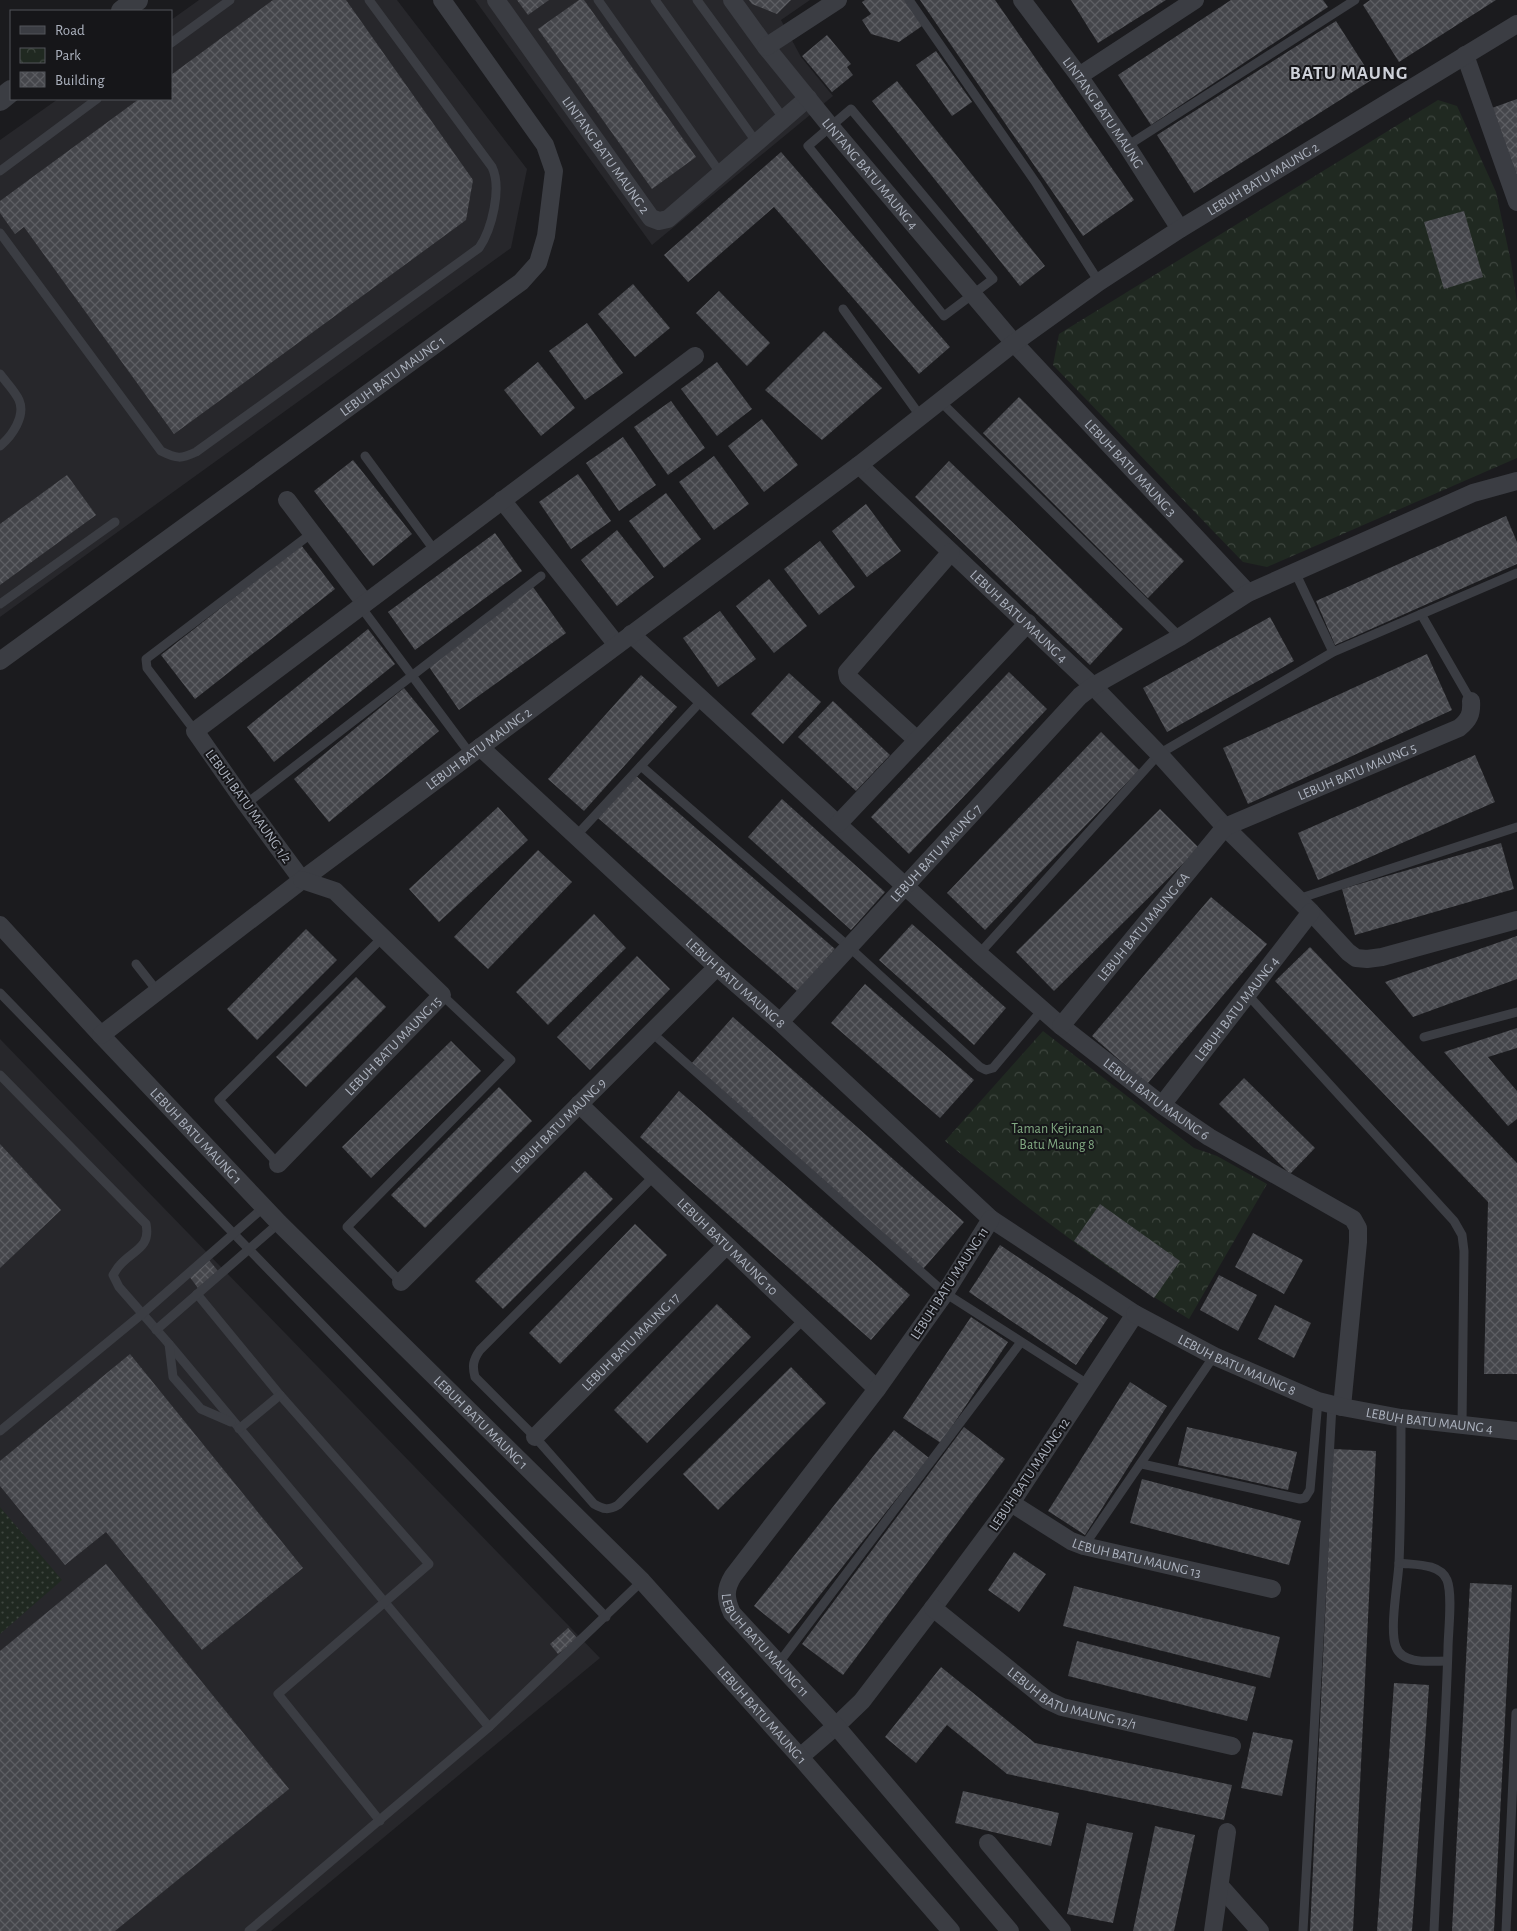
<svg xmlns="http://www.w3.org/2000/svg" width="1517" height="1931" font-family="'Alegreya Sans',sans-serif">
<defs>
<pattern id="grass-dots" width="8" height="8" patternUnits="userSpaceOnUse" patternTransform="scale(1.25)"><rect width="8" height="8" fill="#202921"/><path d="M2 2h.1M6 6h.1" fill="none" stroke="#3e463f" stroke-width="1.8" stroke-linecap="round"/></pattern>
<pattern id="park-crowns" width="20" height="18" patternUnits="userSpaceOnUse" patternTransform="scale(1.25)"><rect width="20" height="18" fill="#202921"/><path d="M2 6a3 3 0 1 1 6 0M12 15a3 3 0 1 1 6 0" fill="none" stroke="#3e463f"/></pattern>
<pattern id="building-cross-hatch" width="8" height="8" patternUnits="userSpaceOnUse" patternTransform="scale(1.25)"><rect width="8" height="8" fill="#45464b"/><path d="M0 0l8 8M0 8l8-8" fill="none" stroke="#5d5e63"/></pattern>
</defs>
<rect width="100%" height="100%" fill="#1b1b1e"/>
<g fill="#27272b">
<path d="M199 0H397L527 169 511 248 0 617V140L58 99H171V20Z"/>
<path d="M475 0H810L781 20 801 57 833 96 652 245Z"/>
<path d="M0 1039 600 1658 271 1931H0Z"/>
</g>
<path fill="url(#grass-dots)" d="M0 1507 62 1580 0 1634Z"/>
<g fill="url(#park-crowns)">
<path d="M1438 100 1457 106 1496 192 1511 262 1517 303V458L1267 567 1243 562 1053 365 1059 334Z"/>
<path d="M1043 1031 1194 1148 1217 1156 1267 1184 1189 1319C1103 1267 1023 1205 945 1141Z"/>
</g>
<g fill="url(#building-cross-hatch)">
<path d="M273 0H346L473 180 466 220 174 434 24 227 15 234 0 213V201L139 99H171V75Z"/>
<path d="M517 0H549L528 15Z"/>
<path d="M579 0H584L696 157 652 189 538 29Z"/>
<path d="M749 0H791L777 14 752 4Z"/>
<path d="M865 0H905L922 26 899 42 871 34 862 20 871 14 862 2Z"/>
<path d="M920 0H995L1134 200 1083 236Z"/>
<path d="M1071 0H1166L1098 43Z"/>
<path d="M1231 0H1323L1328 7 1151 125 1118 75Z"/>
<path d="M1370 0H1496L1399 62 1363 5Z"/>
<path d="M1336 21 1373 79 1194 193 1157 135Z"/>
<path d="M827 35 851 64 847 67 853 75 832 92 802 56Z"/>
<path d="M936 51 972 102 952 116 916 65Z"/>
<path d="M897 81 1045 266 1020 286 872 101Z"/>
<path d="M1517 99V176L1492 108Z"/>
<path d="M781 152 950 347 919 374 774 207 688 282 664 255Z"/>
<path d="M1464 211 1483 277 1444 289 1424 222Z"/>
<path d="M633 284 670 328 635 357 598 314Z"/>
<path d="M719 291 770 343 747 366 696 313Z"/>
<path d="M587 323 623 373 585 400 549 351Z"/>
<path d="M824 331 882 388 822 440 765 390Z"/>
<path d="M538 362 575 408 541 436 504 390Z"/>
<path d="M717 362 752 409 717 436 681 389Z"/>
<path d="M1019 397 1184 561 1148 598 983 433Z"/>
<path d="M671 401 705 448 668 475 634 427Z"/>
<path d="M762 419 798 465 764 492 728 446Z"/>
<path d="M623 437 656 485 619 511 586 463Z"/>
<path d="M714 456 749 504 714 530 679 482Z"/>
<path d="M353 460 412 534 373 566 314 491Z"/>
<path d="M949 461 1123 629 1090 665 915 497Z"/>
<path d="M578 474 611 521 571 549 539 502Z"/>
<path d="M67 475 96 515 0 585V524Z"/>
<path d="M666 493 701 539 664 568 629 521Z"/>
<path d="M866 504 901 551 867 577 832 531Z"/>
<path d="M1506 516 1517 542V564L1335 645 1316 601Z"/>
<path d="M617 530 654 577 617 606 581 560Z"/>
<path d="M495 533 522 571 415 650 388 612Z"/>
<path d="M820 541 855 587 819 615 784 569Z"/>
<path d="M301 545 335 589 195 699 161 655Z"/>
<path d="M769 579 807 626 774 653 736 606Z"/>
<path d="M533 587 566 633 459 710 427 664Z"/>
<path d="M720 611 756 659 718 687 683 638Z"/>
<path d="M1270 617 1294 661 1167 732 1143 688Z"/>
<path d="M368 629 395 664 274 762 247 727Z"/>
<path d="M1427 654 1452 710 1248 804 1223 748Z"/>
<path d="M1009 672 1047 709 909 854 871 817Z"/>
<path d="M789 673 821 702 783 744 751 714Z"/>
<path d="M641 675 677 707 584 811 548 779Z"/>
<path d="M404 688 439 731 329 822 294 779Z"/>
<path d="M833 701 890 755 856 791 798 737Z"/>
<path d="M1101 732 1139 770 985 930 947 893Z"/>
<path d="M1475 755 1495 802 1318 880 1298 833Z"/>
<path d="M635 775 835 949 798 992 598 818Z"/>
<path d="M782 799 885 892 851 930 748 837Z"/>
<path d="M498 807 528 840 439 922 409 889Z"/>
<path d="M1160 809 1199 848 1054 991 1016 952Z"/>
<path d="M1501 843 1514 889 1355 935 1342 889Z"/>
<path d="M538 850 572 882 488 969 454 937Z"/>
<path d="M1211 897 1267 944 1147 1084 1092 1036Z"/>
<path d="M594 914 626 948 548 1025 516 992Z"/>
<path d="M912 924 1006 1008 974 1045 879 960Z"/>
<path d="M306 929 337 960 257 1040 227 1009Z"/>
<path d="M1517 936V979L1413 1017 1385 982Z"/>
<path d="M1310 947 1517 1163V1374H1484L1488 1202 1275 981Z"/>
<path d="M637 956 670 989 590 1070 557 1037Z"/>
<path d="M356 977 386 1007 306 1087 276 1057Z"/>
<path d="M865 984 974 1080 940 1118 831 1023Z"/>
<path d="M733 1017 964 1222 923 1269 691 1064Z"/>
<path d="M1517 1028V1048L1488 1057 1517 1091V1119L1508 1126 1444 1052Z"/>
<path d="M451 1041 481 1071 371 1178 342 1147Z"/>
<path d="M1244 1078 1315 1148 1290 1174 1219 1104Z"/>
<path d="M499 1087 532 1121 425 1228 391 1195Z"/>
<path d="M679 1091 910 1295 871 1340 640 1137Z"/>
<path d="M0 1144 61 1210 0 1268Z"/>
<path d="M585 1171 613 1199 503 1309 475 1281Z"/>
<path d="M1100 1204 1180 1261 1154 1298 1074 1241Z"/>
<path d="M635 1224 667 1255 560 1364 529 1333Z"/>
<path d="M1253 1233 1303 1260 1284 1294 1235 1267Z"/>
<path d="M1000 1245 1108 1318 1076 1365 969 1292Z"/>
<path d="M209 1260 218 1271 198 1288 189 1276Z"/>
<path d="M1219 1275 1257 1295 1238 1331 1200 1310Z"/>
<path d="M717 1304 751 1337 647 1443 614 1410Z"/>
<path d="M1275 1305 1311 1323 1294 1358 1258 1339Z"/>
<path d="M971 1317 1008 1342 941 1443 903 1418Z"/>
<path d="M130 1354 303 1568 202 1650 106 1532 65 1565 0 1486V1461Z"/>
<path d="M791 1367 826 1403 718 1510 683 1474Z"/>
<path d="M1130 1382 1167 1406 1085 1535 1048 1511Z"/>
<path d="M964 1427 1005 1459 843 1675 802 1644Z"/>
<path d="M1187 1427 1297 1452 1288 1490 1178 1465Z"/>
<path d="M894 1430 929 1458 789 1634 754 1606Z"/>
<path d="M1333 1449 1376 1451 1353 1931H1310Z"/>
<path d="M1142 1479 1301 1521 1289 1565 1130 1523Z"/>
<path d="M1014 1552 1046 1574 1019 1612 988 1590Z"/>
<path d="M106 1564 289 1789 115 1931H0V1651Z"/>
<path d="M1470 1583 1512 1585 1494 1931H1452Z"/>
<path d="M1074 1586 1280 1637 1270 1678 1063 1626Z"/>
<path d="M568 1628 578 1639 558 1654 550 1644Z"/>
<path d="M1077 1641 1256 1687 1247 1721 1068 1676Z"/>
<path d="M941 1667 1035 1743 1232 1785 1224 1820 1007 1774 947 1725 916 1763 885 1737Z"/>
<path d="M1394 1683 1429 1685 1412 1931H1377Z"/>
<path d="M1253 1732 1293 1740 1282 1796 1241 1788Z"/>
<path d="M963 1791 1059 1813 1051 1846 955 1823Z"/>
<path d="M1087 1823 1133 1833 1113 1923 1067 1914Z"/>
<path d="M1155 1826 1195 1835 1174 1931H1133Z"/>
</g>
<g fill="none" stroke-linecap="round" stroke-linejoin="round">
<g stroke="#3b3d43" stroke-width="9">
<path d="M598 0 721 174"/>
<path d="M655 0 757 143"/>
<path d="M697 0 784 119"/>
<path d="M909 0 1036 183 1099 282"/>
<path d="M171 43 230 0"/>
<path d="M851 109 993 279 944 316 808 146Z"/>
<path d="M1127 146 1355 0"/>
<path d="M0 171 97 99"/>
<path d="M0 233 161 451C177 459 181 459 196 452L479 248C492 229 502 188 492 167L369 0"/>
<path d="M843 309 921 417"/>
<path d="M0 374C6 382 15 391 19 400 26 416 12 436 0 446"/>
<path d="M940 401 1180 637"/>
<path d="M365 456 435 551"/>
<path d="M1295 572 1333 652"/>
<path d="M0 604 115 522"/>
<path d="M361 607 471 755"/>
<path d="M1421 614 1471 701"/>
<path d="M195 731 147 668 146 659 312 533"/>
<path d="M641 766 849 947 980 1067 986 1070 993 1068 1042 1010"/>
<path d="M246 804 541 576"/>
<path d="M575 837 703 699"/>
<path d="M1298 899 1517 827"/>
<path d="M979 954 1159 754 1333 652 1517 573"/>
<path d="M136 964 158 992"/>
<path d="M0 993 606 1617"/>
<path d="M1248 995 1454 1221 1462 1235 1464 1251 1462 1426"/>
<path d="M651 1032 945 1293 1089 1385"/>
<path d="M1424 1037 1517 1012"/>
<path d="M0 1075 146 1224C151 1248 133 1250 120 1265 117 1268 115 1272 113 1275L119 1287 169 1344 489 1727"/>
<path d="M278 1164 219 1100 383 937"/>
<path d="M655 1175 480 1350C473 1360 472 1366 475 1377L535 1437 594 1504C603 1509 608 1511 618 1505L804 1319"/>
<path d="M401 1282 347 1227 511 1060 442 995"/>
<path d="M197 1294 280 1395 429 1564 278 1694 380 1821"/>
<path d="M156 1330 279 1223"/>
<path d="M169 1344 173 1377 201 1409 231 1422"/>
<path d="M1401 1418C1401 1466 1401 1515 1399 1563 1398 1583 1389 1630 1396 1647 1403 1665 1431 1661 1447 1661"/>
<path d="M239 1429 280 1395"/>
<path d="M0 1431 142 1314 264 1207"/>
<path d="M1142 1464 1300 1499 1305 1498 1310 1490 1318 1401"/>
<path d="M1084 1546 1214 1356"/>
<path d="M1399 1563C1414 1565 1440 1563 1447 1580 1453 1595 1448 1632 1448 1649 1445 1743 1438 1837 1434 1931"/>
<path d="M778 1664 1021 1342"/>
<path d="M249 1931 489 1727 642 1581"/>
<path d="M1303 1931 1332 1405"/>
<path d="M1506 1931 1516 1713"/>
</g>
<g stroke="#3b3d43" stroke-width="18">
<path id="s1" d="M496 0 651 218 659 221 668 219 808 98"/>
<path id="s2" d="M732 0 766 47 831 127 1014 343 1248 593"/>
<path id="s3" d="M1022 0 1079 76 1127 146 1180 229"/>
<path d="M766 47 838 0"/>
<path d="M1465 55 1517 202"/>
<path d="M1079 76 1195 0"/>
<path id="s4" d="M859 465 1093 686 1159 754 1225 827 1311 912 1348 952 1356 958 1367 959 1382 957 1517 920"/>
<path d="M287 500 365 603"/>
<path d="M502 500 617 645"/>
<path id="s5" d="M631 634 979 954 1061 1026 1162 1105 1209 1137 1353 1219 1358 1228V1242L1342 1407"/>
<path id="s6" d="M0 661 521 282 538 263 546 236 554 171 545 145 442 0"/>
<path d="M917 740 848 677 847 672 951 552"/>
<path id="s7" d="M480 747 717 967 780 1022 991 1219 1135 1314 1011 1503 933 1608 862 1701 836 1726 800 1757"/>
<path d="M838 824 1028 623"/>
<path d="M302 880 246 804 195 731 695 356"/>
<path id="s8" d="M0 925 101 1035 279 1223 642 1581 800 1757 951 1931"/>
<path id="s9" d="M780 1022 1080 696 1093 686 1180 637 1248 593 1473 493 1517 481"/>
<path id="s10" d="M1061 1026 1225 827 1459 728C1469 720 1472 714 1471 701"/>
<path id="s11" d="M101 1035 302 880 859 465 1014 343 1099 282 1180 229 1517 24"/>
<path id="s12" d="M579 1104 877 1389"/>
<path id="s13" d="M1162 1105 1311 912"/>
<path id="s14" d="M278 1164 442 995 335 891 302 880"/>
<path id="s15" d="M991 1219 945 1293 877 1389 733 1576C725 1589 725 1598 732 1613L836 1726 1010 1931"/>
<path id="s16" d="M401 1282 717 967"/>
<path id="s17" d="M1135 1314 1214 1356 1318 1401 1342 1407 1401 1418 1517 1431"/>
<path id="s18" d="M535 1437 726 1246"/>
<path id="s19" d="M1011 1503 1071 1541 1084 1546 1272 1589"/>
<path id="s20" d="M933 1608 1047 1700 1062 1707 1232 1746"/>
<path d="M988 1843 1062 1931"/>
<path d="M1220 1886 1260 1931"/>
<path d="M1213 1931 1227 1832"/>
</g>
<g stroke="#3b3d43" stroke-width="22">
<path d="M122 11 137 0"/>
<path d="M0 100 11 91"/>
</g>
</g>
<g text-anchor="middle" stroke-width="4" stroke-linejoin="round" paint-order="stroke">
<g font-size="14" fill="#acb2be" stroke="#161619">
<text dy="5" stroke="none"><textPath href="#s3" startOffset="139">LINTANG BATU MAUNG</textPath></text>
<text dy="5" stroke="none"><textPath href="#s1" startOffset="190">LINTANG BATU MAUNG 2</textPath></text>
<text dy="5" stroke="none"><textPath href="#s2" startOffset="222">LINTANG BATU MAUNG 4</textPath></text>
<text dy="5" stroke="none"><textPath href="#s11" startOffset="1444">LEBUH BATU MAUNG 2</textPath></text>
<text dy="5" stroke="none"><textPath href="#s6" startOffset="485">LEBUH BATU MAUNG 1</textPath></text>
<text dy="5" stroke="none"><textPath href="#s2" startOffset="615">LEBUH BATU MAUNG 3</textPath></text>
<text dy="5" stroke="none"><textPath href="#s4" startOffset="220">LEBUH BATU MAUNG 4</textPath></text>
<text dy="5" stroke="none"><textPath href="#s11" startOffset="474">LEBUH BATU MAUNG 2</textPath></text>
<text dy="5" stroke="none"><textPath href="#s10" startOffset="401">LEBUH BATU MAUNG 5</textPath></text>
<text transform="translate(249 806) rotate(54)" y="5">LEBUH BATU MAUNG 1/2</text>
<text dy="5" stroke="none"><textPath href="#s9" startOffset="230">LEBUH BATU MAUNG 7</textPath></text>
<text dy="5" stroke="none"><textPath href="#s10" startOffset="129">LEBUH BATU MAUNG 6A</textPath></text>
<text dy="5" stroke="none"><textPath href="#s7" startOffset="348">LEBUH BATU MAUNG 8</textPath></text>
<text dy="5" stroke="none"><textPath href="#s13" startOffset="122">LEBUH BATU MAUNG 4</textPath></text>
<text dy="5" stroke="none"><textPath href="#s14" startOffset="165">LEBUH BATU MAUNG 15</textPath></text>
<text dy="5" stroke="none"><textPath href="#s5" startOffset="702">LEBUH BATU MAUNG 6</textPath></text>
<text dy="5" stroke="none"><textPath href="#s16" startOffset="222">LEBUH BATU MAUNG 9</textPath></text>
<text dy="5" stroke="none"><textPath href="#s8" startOffset="288">LEBUH BATU MAUNG 1</textPath></text>
<text dy="5" stroke="none"><textPath href="#s12" startOffset="206">LEBUH BATU MAUNG 10</textPath></text>
<text transform="translate(949 1283) rotate(-57)" y="5">LEBUH BATU MAUNG 11</text>
<text dy="5" stroke="none"><textPath href="#s18" startOffset="135">LEBUH BATU MAUNG 17</textPath></text>
<text dy="5" stroke="none"><textPath href="#s17" startOffset="114">LEBUH BATU MAUNG 8</textPath></text>
<text dy="5" stroke="none"><textPath href="#s17" startOffset="316">LEBUH BATU MAUNG 4</textPath></text>
<text dy="5" stroke="none"><textPath href="#s8" startOffset="692">LEBUH BATU MAUNG 1</textPath></text>
<text transform="translate(1029 1474) rotate(-56)" y="5">LEBUH BATU MAUNG 12</text>
<text dy="5" stroke="none"><textPath href="#s19" startOffset="139">LEBUH BATU MAUNG 13</textPath></text>
<text dy="5" stroke="none"><textPath href="#s15" startOffset="525">LEBUH BATU MAUNG 11</textPath></text>
<text dy="5" stroke="none"><textPath href="#s20" startOffset="169">LEBUH BATU MAUNG 12/1</textPath></text>
<text dy="5" stroke="none"><textPath href="#s8" startOffset="1098">LEBUH BATU MAUNG 1</textPath></text>
</g>
<g font-size="14" fill="#82aa83" stroke="#161619">
<text x="1057" y="1133">Taman Kejiranan<tspan x="1057" dy="16">Batu Maung 8</tspan></text>
</g>
<g font-size="19" font-weight="bold" letter-spacing="1" fill="#ced1d9" stroke="#161619">
<text x="1349" y="79">BATU MAUNG</text>
</g>
</g>
<rect x="10" y="10" width="162" height="90" fill="#161619" stroke="#52545b"/>
<rect x="20" y="26" width="25" height="8" fill="#3b3d43" stroke="#52545b"/>
<text x="55" y="35" font-size="15" fill="#acb2be">Road</text>
<rect x="20" y="48" width="25" height="15" fill="url(#park-crowns)" stroke="#52545b"/>
<text x="55" y="60" font-size="15" fill="#acb2be">Park</text>
<rect x="20" y="72" width="25" height="15" fill="url(#building-cross-hatch)" stroke="#52545b"/>
<text x="55" y="85" font-size="15" fill="#acb2be">Building</text>
</svg>
